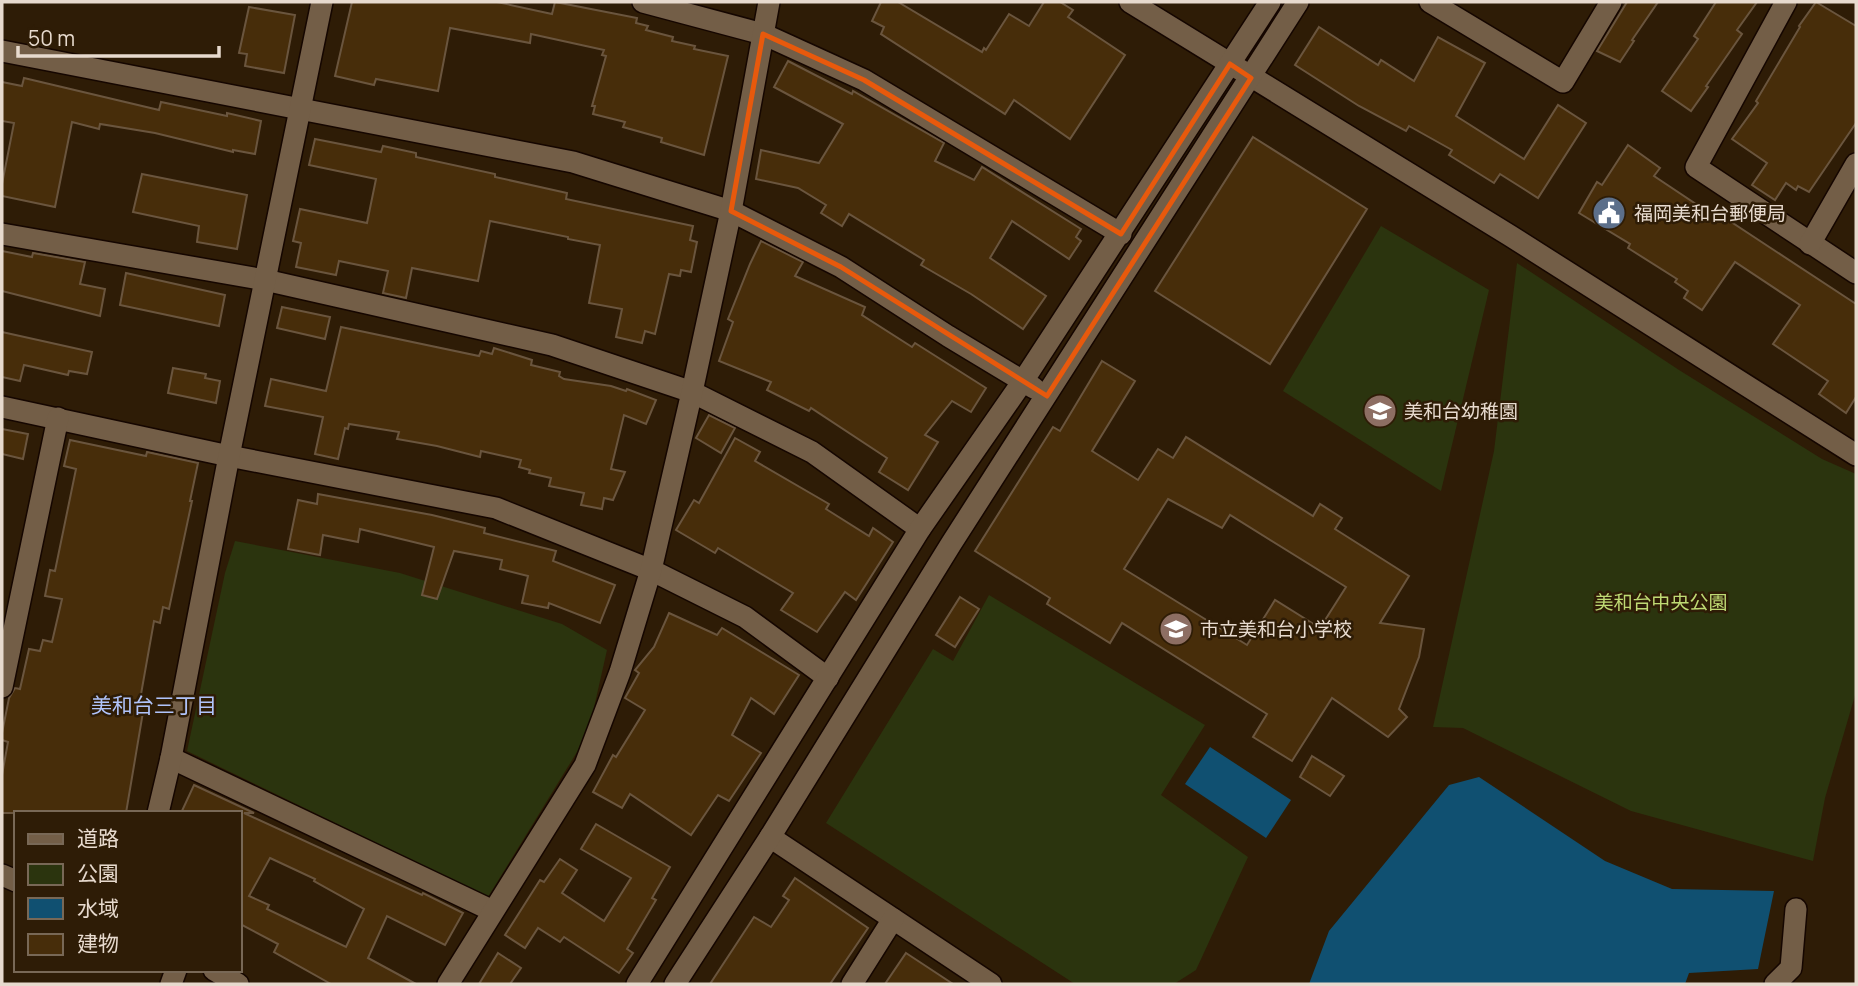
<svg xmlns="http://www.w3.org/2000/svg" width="1858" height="986" font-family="Manrope,'Noto Sans JP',sans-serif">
<rect width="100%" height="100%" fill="#2e1c06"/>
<g fill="#2b340e">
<path d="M1381 226 1489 290 1441 491 1283 391Z"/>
<path d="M1517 263 1679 370 1822 459 1856 474V692L1825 798 1813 861 1631 811 1463 728 1433 727 1494 451Z"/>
<path d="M235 541 400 573 562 624 607 650 588 734 488 897 187 751 225 573Z"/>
<path d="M989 595 1205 725 1161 795 1248 857 1196 970 1174 984H1075L826 823 933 649 953 661Z"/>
</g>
<g fill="#105071">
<path d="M1210 747 1291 800 1266 838 1185 784Z"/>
<path d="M1479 777 1605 861 1672 889 1774 891 1758 969 1689 973 1685 984H1309L1329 931 1449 785Z"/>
</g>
<g fill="#472d0a" stroke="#6a553e" stroke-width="2" fill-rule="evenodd">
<path d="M352 2H497L552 14 555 2 637 18 636 23 648 26 646 30 673 37 672 41 695 46 694 49 728 56 704 155 661 142 662 138 623 127 625 122 593 114 595 106H592L606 56 602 55 604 50 531 34 530 43 450 28 438 91 376 79 374 85 335 76Z"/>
<path d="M881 2H898L982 52 984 48 986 50 1009 14 1029 26 1044 2H1060L1073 10 1068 17 1125 55 1070 139 1014 100 1005 114 881 34 884 27 872 21Z"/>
<path d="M1627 2H1658L1632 40 1634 41 1620 62 1597 51Z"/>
<path d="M1716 2H1757L1737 30 1742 34 1706 86 1708 87 1691 111 1662 91 1698 39 1694 36Z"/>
<path d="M1816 2 1856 26V123L1809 192 1798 186 1796 190 1786 183 1775 200 1752 185 1767 163 1732 139 1758 103 1756 101 1800 27 1799 26Z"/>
<path d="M249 7 295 15 284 73 245 66 247 54 239 53Z"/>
<path d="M1319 27 1378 65 1381 60 1414 81 1438 37 1485 63 1456 116 1524 159 1558 105 1586 123 1538 198 1500 174 1494 183 1449 155 1452 150 1409 126 1406 131 1359 106 1295 65Z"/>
<path d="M788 61 852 94 853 91 944 143 935 161 974 180 982 167 1081 229 1076 237 1081 241 1069 259 1012 221 990 258 1046 296 1023 329 971 294 921 265 924 260 849 214 842 226 821 213 826 205 798 188 756 179 761 150 819 163 843 124 774 87Z"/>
<path d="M24 78 159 110 161 102 227 116V113L261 121 255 154 233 150V152L155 133 100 124 99 129 72 122 55 207 2 196V184L14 123 2 121V82L22 86Z"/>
<path d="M1253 137 1367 209 1270 364 1155 291Z"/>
<path d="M315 139 381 152 383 146 416 153V157L495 174V177L567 193 566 199 693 226 690 240 697 242 691 272 681 270 680 276 669 274 655 334 645 331 642 343 616 337 622 309 589 303 600 245 568 239V237L490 221 478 281 412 268 406 298 383 293 388 271 339 261 336 275 296 267 301 243 293 241 300 209 367 223 376 179 309 165Z"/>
<path d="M1628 145 1660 168 1654 176 1717 218 1719 214 1856 304V397L1846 413 1819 394 1828 381 1773 344 1800 305 1735 262 1702 310 1684 298 1688 291 1675 282 1677 279 1628 248 1630 244 1579 213 1597 182 1602 185Z"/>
<path d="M142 174 247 195 237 249 197 242 199 226 133 212Z"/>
<path d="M761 241 803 262 795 276 865 307 862 315 912 347 915 343 986 388 971 412 952 401 925 435 938 442 908 490 879 472 887 458 811 408 809 411 767 390 771 382 719 361 733 322 728 319 750 264Z"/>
<path d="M2 251 32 257 33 253 85 262 80 284 105 289 100 316 2 291Z"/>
<path d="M126 273 225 295 219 326 120 305Z"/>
<path d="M282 307 330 317 325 339 277 328Z"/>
<path d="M341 327 479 356 481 351 492 354 494 348 532 360 531 365 560 372 559 376 564 379 611 386 626 391 627 389 656 400 646 424 624 415 611 469 625 472 613 500 604 498 602 509 581 505 584 493 549 486 551 478 529 473 530 470 519 467 521 460 481 451 480 457 437 446 397 439 399 432 349 424 348 429 345 428 338 459 315 454 323 417 265 406 271 379 326 391Z"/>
<path d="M2 332 92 352 87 374 69 371 68 375 24 365 20 381 2 377Z"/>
<path d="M1102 361 1135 381 1092 451 1138 480 1158 449 1173 458 1186 437 1313 516 1320 504 1342 518 1335 529 1409 576 1380 623 1424 629 1419 657 1399 709 1407 717 1388 737 1332 698 1292 761 1253 737 1267 714 1122 623 1110 643 1047 604 1050 598 975 551 1053 427 1060 431ZM1168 499 1222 528 1230 515 1346 587 1320 628 1275 600 1247 645 1124 569Z"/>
<path d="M173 368 206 374 205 378 220 381 216 403 168 393Z"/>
<path d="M709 415 735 428 721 453 696 438Z"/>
<path d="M2 429 28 434 23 459 2 454Z"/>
<path d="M735 438 760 452 755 461 829 504 826 509 869 536 873 528 893 542 856 600 845 592 817 632 781 610 793 593 718 548 715 553 676 530 694 500 699 503Z"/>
<path d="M70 440 146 456 147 452 198 463 190 501H192L169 609 163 607 160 623 154 621 138 711 143 712 126 813H2V775L8 742 2 740V733L9 698 15 688 20 689 29 649 40 651 43 640 52 642 62 599 45 596 50 570 55 571 76 469 64 466Z"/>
<path d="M318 494 432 515 485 528 484 533 556 551 553 561 615 585 600 623 549 603 548 608 522 603 528 576 500 569 502 560 454 551 437 599 422 595 434 547 360 529 358 542 323 535 320 555 288 549 298 500 317 504Z"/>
<path d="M960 597 979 609 955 647 936 635Z"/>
<path d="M669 613 717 635 722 628 799 675 774 714 751 698 732 735 761 753 729 801 718 795 691 835 630 794 622 808 593 792 613 755 616 757 645 710 625 698 639 673 635 670 654 647Z"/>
<path d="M1312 756 1344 776 1330 796 1300 777Z"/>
<path d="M194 785 254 813H244L422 895 423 893 463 913 445 945 387 916 368 958 416 984H331L274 952 278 944 240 924V813H181ZM270 858 315 879 314 881 364 909 346 947 267 909 269 905 249 896Z"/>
<path d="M596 824 670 867 652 898 656 900 627 949 633 953 619 973 564 937 560 942 538 928 525 948 505 935 540 880 544 882 560 859 577 870 562 893 604 921 631 878 581 849Z"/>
<path d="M795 878 868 928 830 984H710L754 917 771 927 789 900 783 896Z"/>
<path d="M498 953 521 968 510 984H479Z"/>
<path d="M906 953 953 984H885Z"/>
</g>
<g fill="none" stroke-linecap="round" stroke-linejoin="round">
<defs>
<g id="minor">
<path d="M643 2 763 34 864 80 1121 234"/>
<path d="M1130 2 1509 235 1856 455"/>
<path d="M1430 2 1563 82 1611 2"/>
<path d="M1786 2 1696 167 1856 273"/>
<path d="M2 51 573 162 731 211 841 267 948 336 1034 388"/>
<path d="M2 234 265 280 552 345 692 392 812 452 920 529"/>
<path d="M1810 244 1856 164"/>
<path d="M2 407 229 456 496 508 651 570 745 617 828 678"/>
<path d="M2 687 58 418"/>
<path d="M171 758 493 911"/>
<path d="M158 813 171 758 229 456 322 2"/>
<path d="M770 837 991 984"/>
<path d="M2 875 16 881"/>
<path d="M214 970 238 984"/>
<path d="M171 984 176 970"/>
<path d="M448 984 585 765 620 672 651 570 692 392 731 211 769 2"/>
<path d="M637 984 920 529 1023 381 1270 2"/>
<path d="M675 984 770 837 951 544 1298 2"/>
<path d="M852 984 893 919"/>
<path d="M1775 984 1791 968 1796 909"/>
</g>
</defs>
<use href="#minor" stroke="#150600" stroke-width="24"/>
<use href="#minor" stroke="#735e47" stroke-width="21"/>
</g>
<path fill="none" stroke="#e8590c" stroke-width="5" stroke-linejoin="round" d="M763 34 864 80 1121 234 1230 64 1251 78 1047 396 841 267 731 211Z"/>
<defs>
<symbol id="civic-disc" viewBox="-11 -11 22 22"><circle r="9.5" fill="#5c6f8a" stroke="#2e1c06"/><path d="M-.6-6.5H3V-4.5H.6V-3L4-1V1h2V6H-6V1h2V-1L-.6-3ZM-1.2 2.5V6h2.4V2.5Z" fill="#fff"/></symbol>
<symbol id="school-disc" viewBox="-11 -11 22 22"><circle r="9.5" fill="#8d6e63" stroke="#2e1c06"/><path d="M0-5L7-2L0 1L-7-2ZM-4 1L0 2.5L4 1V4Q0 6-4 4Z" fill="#fff"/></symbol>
</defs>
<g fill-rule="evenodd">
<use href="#civic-disc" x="1590" y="194" width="38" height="38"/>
<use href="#school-disc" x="1361" y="392" width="38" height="38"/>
<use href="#school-disc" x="1157" y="610" width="38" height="38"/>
</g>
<g text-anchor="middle" stroke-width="5" stroke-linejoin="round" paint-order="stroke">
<g font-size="19" fill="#e7dace" stroke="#2e1c06" text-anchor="start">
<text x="1634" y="220">福岡美和台郵便局</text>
<text x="1404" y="418">美和台幼稚園</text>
<text x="1200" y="636">市立美和台小学校</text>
</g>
<g font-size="19" fill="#bfda74" stroke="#2e1c06">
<text x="1661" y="609">美和台中央公園</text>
</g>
<g font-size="21" fill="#b0c3fa" stroke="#2e1c06">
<text x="154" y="713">美和台三丁目</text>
</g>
</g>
<rect width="1858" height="986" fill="none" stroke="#e7dace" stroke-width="7"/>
<rect x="14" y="811" width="228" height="161" fill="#2e1c06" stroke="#786856" stroke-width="2"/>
<rect x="28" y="834" width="35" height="10" fill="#735e47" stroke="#786856" stroke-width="2"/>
<text x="77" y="846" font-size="21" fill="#e7dace">道路</text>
<rect x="28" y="864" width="35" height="21" fill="#2b340e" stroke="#786856" stroke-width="2"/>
<text x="77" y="881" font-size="21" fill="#e7dace">公園</text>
<rect x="28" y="898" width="35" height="21" fill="#105071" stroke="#786856" stroke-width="2"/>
<text x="77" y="916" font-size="21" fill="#e7dace">水域</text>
<rect x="28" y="934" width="35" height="21" fill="#472d0a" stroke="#786856" stroke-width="2"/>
<text x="77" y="951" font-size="21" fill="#e7dace">建物</text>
<path d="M18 46v10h201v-10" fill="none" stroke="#e7dace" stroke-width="3.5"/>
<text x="28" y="46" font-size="21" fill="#e7dace" stroke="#2e1c06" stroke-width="5" paint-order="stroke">50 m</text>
</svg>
